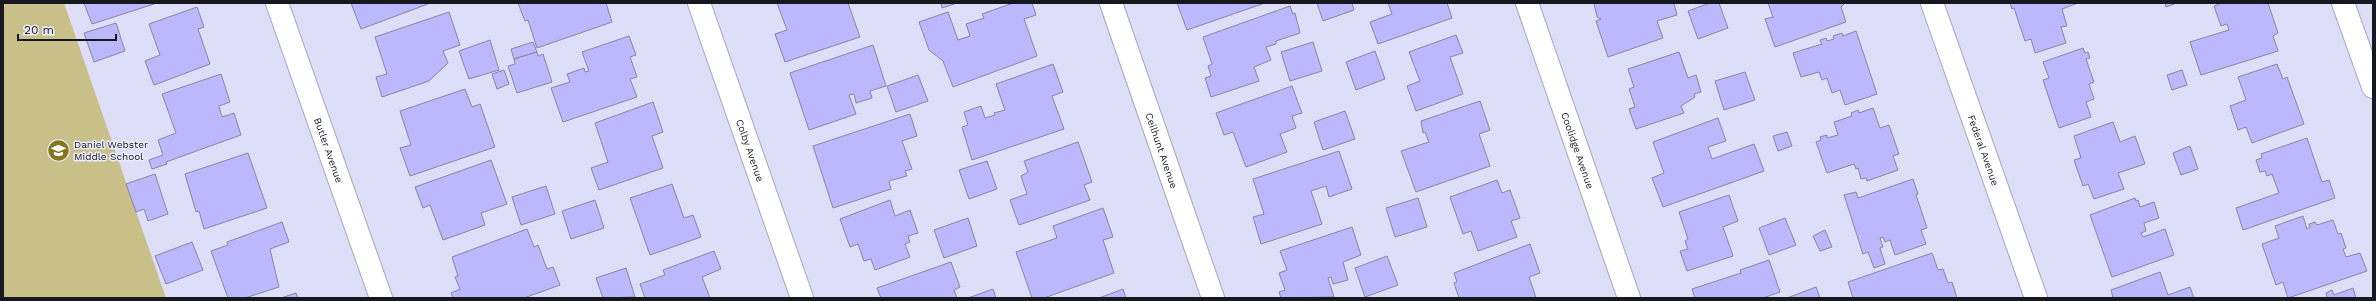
<svg xmlns="http://www.w3.org/2000/svg" width="2376" height="301" font-family="'Work Sans',sans-serif">
<rect width="100%" height="100%" fill="#dfdef8"/>
<path fill="#c8c088" d="M3 3H64L166 298H3Z"/>
<g fill="#bcb8fd" stroke="#87869d">
<path d="M84 3H157L92 24Z"/>
<path d="M351 3H427L428 4 361 29Z"/>
<path d="M518 3H606L612 22 537 48 528 20 525 21Z"/>
<path d="M777 3H848L860 37 785 62 775 34 787 30Z"/>
<path d="M941 3H957L942 8Z"/>
<path d="M1013 3H1032L1036 15 1024 19 1037 56 953 87 943 61 929 50 919 22 948 12 958 40 970 36 966 24 984 18 982 14Z"/>
<path d="M1177 3H1265L1187 30Z"/>
<path d="M1317 3H1352L1354 10 1323 21Z"/>
<path d="M1388 3H1447L1452 18 1378 44 1370 22 1392 14Z"/>
<path d="M1594 3H1674L1677 15 1657 21 1663 38 1608 57 1596 21 1601 19 1597 17Z"/>
<path d="M1710 3H1719L1728 28 1698 39 1688 11Z"/>
<path d="M1768 3H1845L1841 7 1846 22 1775 47 1765 19 1773 17Z"/>
<path d="M2010 3H2078L2062 9 2067 26 2061 27 2066 43 2035 53 2031 39 2025 41 2014 8 2012 9Z"/>
<path d="M2165 3H2177L2166 7Z"/>
<path d="M2268 3 2278 33 2273 36 2278 51 2201 75 2190 42 2229 30 2227 24 2221 26 2214 6 2222 3Z"/>
<path d="M1290 6 1293 14 1295 13 1300 33 1276 41V44L1266 47 1271 60 1254 67 1259 81 1211 97 1205 78 1211 76 1208 66 1212 64 1203 37Z"/>
<path d="M197 7 204 27 198 29 210 64 154 85 145 61 160 55 149 24Z"/>
<path d="M449 12 460 45 443 51 448 63 429 81 382 97 376 77 387 74 375 37Z"/>
<path d="M116 23 125 51 94 62 84 33Z"/>
<path d="M1856 31 1877 94 1845 105 1840 90 1832 93 1827 78 1822 80 1819 72 1801 77 1793 53 1822 44 1820 40 1826 38 1827 41 1834 39 1833 36 1842 33 1843 36Z"/>
<path d="M1456 35 1463 53 1450 57 1463 94 1416 111 1407 86 1420 81 1409 52Z"/>
<path d="M629 36 636 55 630 57 637 77 630 79 637 97 563 122 551 88 570 82 567 74 584 68 585 72 589 71 582 52Z"/>
<path d="M490 40 499 70 469 79 459 51Z"/>
<path d="M533 42 537 52 514 59 511 49Z"/>
<path d="M1313 42 1322 71 1290 81 1281 52Z"/>
<path d="M873 45 886 86 870 91 872 98 856 103 854 94 849 95 856 114 809 130 790 73Z"/>
<path d="M2083 48 2085 53 2088 52 2090 58 2086 59 2094 82 2089 84 2094 99 2086 102 2091 117 2059 128 2043 80 2049 78 2043 62Z"/>
<path d="M1375 51 1385 79 1356 90 1346 62Z"/>
<path d="M537 52 538 56 543 54 552 82 517 93 508 66 515 64 514 59Z"/>
<path d="M1679 52 1688 78 1696 75 1701 92 1694 94 1695 97 1681 106 1684 113 1636 129 1629 109 1635 107 1629 89 1634 87 1628 69Z"/>
<path d="M1053 64 1063 92 1052 96 1064 129 972 160 962 127 968 125 964 112 981 106 985 118 995 115 994 113 1005 110 996 84Z"/>
<path d="M2277 64 2283 79 2287 77 2304 124 2252 143 2246 127 2238 130 2230 106 2246 100 2238 77Z"/>
<path d="M504 70 509 84 497 89 492 74Z"/>
<path d="M2182 70 2187 85 2172 90 2167 75Z"/>
<path d="M1745 72 1755 100 1724 110 1715 81Z"/>
<path d="M221 74 230 102 219 106 222 117 234 113 241 135 166 162 167 164 152 169 149 160 163 155 158 140 176 133 162 94Z"/>
<path d="M918 75 928 101 896 112 887 86Z"/>
<path d="M1292 86 1302 113 1292 116 1296 128 1280 134 1287 152 1246 167 1233 132 1224 135 1216 113Z"/>
<path d="M465 89 472 107 480 104 495 147 410 176 400 148 411 145 400 111Z"/>
<path d="M1480 101 1490 130 1479 134 1490 166 1416 192 1401 151 1429 142 1425 132 1423 133 1421 121Z"/>
<path d="M653 102 663 132 652 136 663 168 599 190 591 168 608 162 595 123Z"/>
<path d="M1873 108 1880 128 1889 125 1899 154 1893 156 1898 170 1867 181 1866 178 1861 179 1858 168 1856 169 1854 164 1827 173 1816 142 1821 140 1820 137 1827 135V138L1838 135 1834 122 1852 116 1851 113 1858 110 1859 113Z"/>
<path d="M1345 111 1355 139 1323 150 1314 122Z"/>
<path d="M910 114 917 136 902 141 912 169 905 171 907 176 889 181 891 189 833 208 813 146Z"/>
<path d="M1718 118 1726 141 1708 147 1712 159 1754 144 1764 171 1663 207 1652 178 1664 173 1653 142Z"/>
<path d="M2113 122 2120 142 2135 136 2145 164 2118 173 2124 189 2094 199 2088 184 2083 186 2074 160 2081 158 2074 136Z"/>
<path d="M1787 132 1792 146 1778 151 1773 136Z"/>
<path d="M2307 138 2322 182 2329 180 2335 198 2243 230 2236 208 2279 193 2272 174 2267 176 2265 171 2260 172 2256 160 2262 158 2261 154Z"/>
<path d="M1078 142 1092 182 1084 185 1090 200 1019 225 1010 200 1027 194 1021 176 1028 172 1024 161Z"/>
<path d="M2190 146 2198 169 2181 175 2173 153Z"/>
<path d="M1339 151 1352 189 1329 197 1326 186 1311 191 1322 224 1261 244 1253 217 1264 214 1253 179Z"/>
<path d="M248 153 267 208 204 229 199 211 196 212 185 174Z"/>
<path d="M491 160 507 204 481 213 485 225 443 240 430 205 423 208 415 187Z"/>
<path d="M987 161 997 189 969 199 959 170Z"/>
<path d="M155 174 168 214 148 221 144 209 136 212 126 184Z"/>
<path d="M1913 179 1918 194 1916 195 1927 228 1921 230 1926 244 1895 255 1890 240 1885 242 1883 237 1880 238 1883 247 1880 248 1885 264 1874 268 1868 252 1863 254 1844 195 1856 192 1858 198Z"/>
<path d="M1497 180 1502 193 1510 190 1520 218 1511 221 1517 237 1478 251 1471 231 1463 234 1450 197Z"/>
<path d="M672 184 684 218 693 215 701 237 650 255 630 198Z"/>
<path d="M546 186 555 214 521 225 512 197Z"/>
<path d="M1729 195 1738 221 1723 227 1733 256 1687 271 1680 251 1688 249 1685 241 1688 239 1679 212Z"/>
<path d="M1418 198 1427 227 1395 237 1386 208Z"/>
<path d="M2135 198 2136 201 2138 200 2140 207 2154 202 2159 218 2144 223 2146 231 2141 233 2143 237 2165 229 2174 255 2112 277 2090 215Z"/>
<path d="M595 200 604 228 571 239 562 211Z"/>
<path d="M890 200 895 216 910 210 918 233 908 236 910 242 905 244 910 257 875 270 871 259 864 261 858 244 850 247 840 219Z"/>
<path d="M1103 208 1113 237 1103 240 1114 273 1044 298H1032L1016 252 1057 238 1053 226Z"/>
<path d="M2303 216 2307 229 2310 227 2309 224 2315 222 2317 225 2333 220 2338 234 2341 233 2346 248 2343 249 2346 257 2360 253 2367 271 2288 298 2283 282 2276 285 2262 244 2279 238 2275 226Z"/>
<path d="M968 218 977 246 944 258 934 230Z"/>
<path d="M1785 218 1796 245 1769 255 1759 228Z"/>
<path d="M282 222 289 242 270 249 279 287 245 298H228L211 251 228 245 227 242Z"/>
<path d="M1352 227 1361 255 1343 262 1348 280 1333 284 1331 277 1328 278 1334 297 1281 298 1279 292 1285 290 1279 273 1287 270 1280 251Z"/>
<path d="M527 229 534 247 538 245 547 269 553 267 560 285 524 298H453L451 293 460 289 455 277 458 276 452 257Z"/>
<path d="M1825 230 1832 247 1820 251 1813 236Z"/>
<path d="M192 242 203 270 166 284 155 256Z"/>
<path d="M1530 244 1540 273 1529 277 1536 298H1459L1454 283 1457 282 1454 273Z"/>
<path d="M714 251 721 269 702 277 710 298H645L640 284 665 275 663 270Z"/>
<path d="M1932 253 1938 270 1943 269 1948 283 1952 282 1957 298H1853L1848 282Z"/>
<path d="M1387 256 1398 285 1365 297 1355 268Z"/>
<path d="M1769 260 1780 292 1763 298H1695L1692 289 1741 273 1740 270Z"/>
<path d="M951 262 960 287 954 290 957 298H881L877 288Z"/>
<path d="M626 268 635 297 603 298 596 278Z"/>
<path d="M2160 272 2168 295 2190 287 2194 298H2113L2111 290Z"/>
<path d="M1816 287 1820 298H1787Z"/>
<path d="M2353 288 2356 298H2325L2327 297 2326 293 2332 290 2334 295Z"/>
<path d="M993 289 996 298H968Z"/>
<path d="M1123 289 1126 298H1099Z"/>
<path d="M296 293 298 298H281Z"/>
</g>
<g fill="none" stroke-linecap="round" stroke-linejoin="round">
<defs>
<g id="street">
<path id="s1" d="M277 3 381 298"/>
<path id="s2" d="M699 3 802 298"/>
<path id="s3" d="M1111 3 1213 298"/>
<path id="s4" d="M1527 3 1629 298"/>
<path id="s5" d="M1932 3 2036 298"/>
<path d="M2343 3 2373 87"/>
</g>
</defs>
<use href="#street" stroke="#a6a5bd" stroke-width="24"/>
<use href="#street" stroke="#fff" stroke-width="22"/>
</g>
<defs>
<symbol id="school-disc" viewBox="-11 -11 22 22"><circle r="9.5" fill="#84761a" stroke="#edecfc"/><path d="M0-5L7-2L0 1L-7-2ZM-4 1L0 2.5L4 1V4Q0 6-4 4Z" fill="#fff"/></symbol>
</defs>
<g fill-rule="evenodd">
<use href="#school-disc" x="46" y="138" width="25" height="25"/>
</g>
<g text-anchor="middle" stroke-width="3" stroke-linejoin="round" paint-order="stroke">
<g font-size="10" fill="#171720" stroke="#edecfc" text-anchor="start">
<text x="74" y="148">Daniel Webster<tspan x="74" dy="12">Middle School</tspan></text>
</g>
<g font-size="10" fill="#171720" stroke="#edecfc">
<text dy="4" stroke="none"><textPath href="#s1" startOffset="156">Butler Avenue</textPath></text>
<text dy="4" stroke="none"><textPath href="#s2" startOffset="156">Colby Avenue</textPath></text>
<text dy="4" stroke="none"><textPath href="#s3" startOffset="156">Ceilhunt Avenue</textPath></text>
<text dy="4" stroke="none"><textPath href="#s4" startOffset="156">Coolidge Avenue</textPath></text>
<text dy="4" stroke="none"><textPath href="#s5" startOffset="156">Federal Avenue</textPath></text>
</g>
</g>
<rect width="2376" height="301" fill="none" stroke="#171720" stroke-width="8"/>
<path d="M18 34v6h98v-6" fill="none" stroke="#171720" stroke-width="2"/>
<text x="24" y="34" font-size="12" fill="#171720" stroke="#edecfc" stroke-width="3" paint-order="stroke">20 m</text>
</svg>
